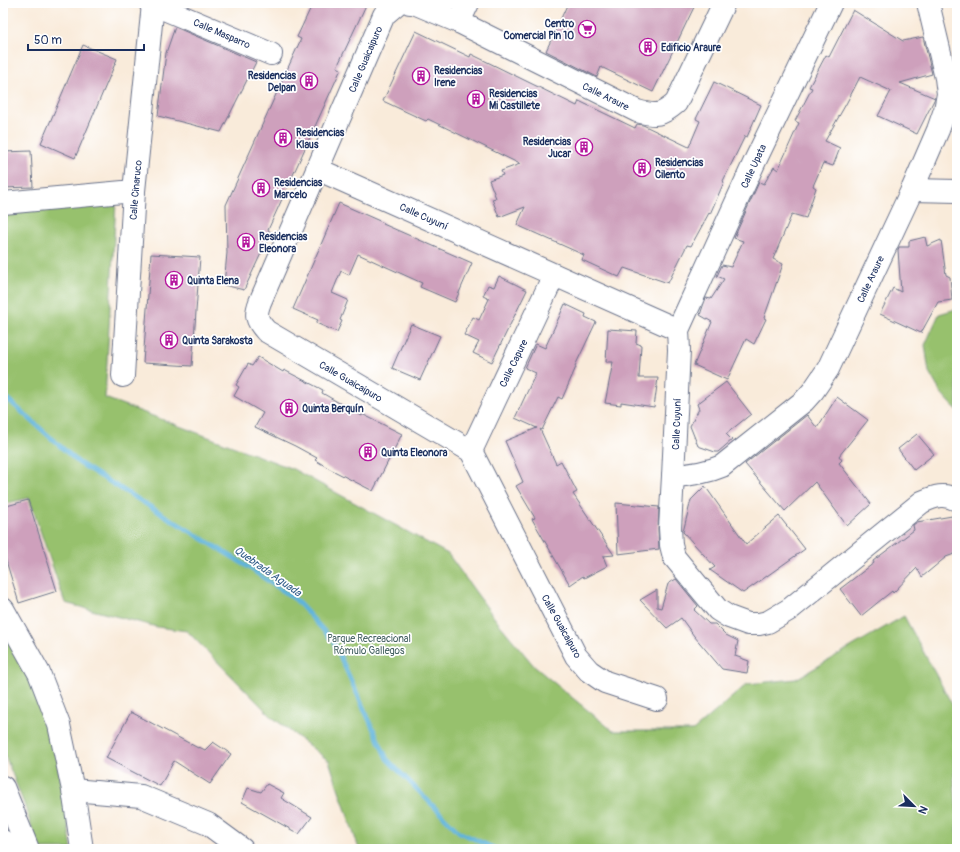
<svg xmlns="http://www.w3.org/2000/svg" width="960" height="852" font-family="Pangolin,sans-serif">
<rect width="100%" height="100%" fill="#fff"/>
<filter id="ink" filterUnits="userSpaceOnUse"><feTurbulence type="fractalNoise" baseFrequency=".025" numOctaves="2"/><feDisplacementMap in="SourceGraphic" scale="8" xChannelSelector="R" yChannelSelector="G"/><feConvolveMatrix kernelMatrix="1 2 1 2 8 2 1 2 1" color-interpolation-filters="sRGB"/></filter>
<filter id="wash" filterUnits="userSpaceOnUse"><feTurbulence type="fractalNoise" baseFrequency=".012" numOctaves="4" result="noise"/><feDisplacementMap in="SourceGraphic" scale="16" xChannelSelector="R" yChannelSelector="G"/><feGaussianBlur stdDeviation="0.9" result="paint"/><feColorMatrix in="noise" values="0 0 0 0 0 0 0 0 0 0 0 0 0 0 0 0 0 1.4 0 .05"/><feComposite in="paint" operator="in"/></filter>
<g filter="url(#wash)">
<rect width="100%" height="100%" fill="#f9ebda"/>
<g fill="#97c16d" stroke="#597866">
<path d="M116 202 105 398 293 469 448 554 496 620 535 667 613 731H693L747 684 796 679 904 616 954 708V779L957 814V849H359L329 761 272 717 187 631 157 627 65 603 29 498 3 504V212Z"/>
<path d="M957 244V410L941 393 929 372 925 345 939 314 956 309Z"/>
<path d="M3 630 17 651 52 728 72 849H39L24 804 3 750Z"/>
</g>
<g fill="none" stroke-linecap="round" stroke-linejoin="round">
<path stroke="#5fb4db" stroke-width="4.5" d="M3 395 79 463 242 563 296 600 333 641 387 759 459 832 496 849"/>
</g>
<g id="blocks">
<g fill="#cea0bc">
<path d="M313 3H367L337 67 341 69 268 230 271 232 244 290 224 285 227 253 226 205 301 39 297 37Z"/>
<path d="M568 3H696L653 92 601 67 597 77 546 51Z"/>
<path d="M853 10 903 41 923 37 932 74 900 83 935 98 917 134 878 116 891 91 860 77 846 104 825 141 840 148 833 166 823 163 813 186 816 188 806 218 792 214 773 259 783 264 764 318 766 319 754 344 746 339 727 380 694 365 712 322 700 315 703 306 706 298 711 299 724 279 717 276 722 265 731 267 743 241 734 238 759 182 764 184 774 167 778 170 799 123 795 121 812 88 809 87 826 55 829 57Z"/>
<path d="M175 27 256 62 221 132 158 116 166 53Z"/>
<path d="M416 31 470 57 471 54 577 106 579 101 635 128 637 124 643 125 689 147 700 121 696 119 714 82 761 105 747 137 745 136 723 181 724 182 710 214 709 213 691 246 687 245 668 283 624 268 619 277 582 260 584 255 517 225 525 207 499 217 492 199 496 198 489 180 503 175 501 171 520 164 428 119 426 121 383 101Z"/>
<path d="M83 45 117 59 75 158 41 143Z"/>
<path d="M31 151 33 187 3 188V152Z"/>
<path d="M339 203 384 223 383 224 472 263 455 302 420 287 422 283 358 254 349 275 341 271 332 293 348 300 340 320 342 321 337 332 316 323 318 320 293 309Z"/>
<path d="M925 237 927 246 941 240 946 275 950 277 952 300 938 302 921 333 880 314 893 288 901 292 898 250 899 247H909V241Z"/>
<path d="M151 254 200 257 192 366 143 363Z"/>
<path d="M499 276 527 290 492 362 473 353 479 342 464 335 473 317 479 320 489 299 483 296 488 285 494 287Z"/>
<path d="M565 304 586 314 585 317 596 322 575 366 576 367 562 399 558 397 542 430 540 429 556 464 561 461 577 492 573 494 614 555 603 556 607 566 584 578 583 576 570 585 532 519 535 518 516 486 523 482 505 441 537 428 515 418 536 373 525 368 536 344 545 348Z"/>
<path d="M411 324 440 336 420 380 392 368Z"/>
<path d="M608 329 637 331 636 343 641 345 639 378H658L654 407 621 402V405L605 403 613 362H606Z"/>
<path d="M258 357 283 372 284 370 323 390 322 393 362 416V414L402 434 373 491 330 469 315 460 317 458 295 446 255 427 263 413 234 396 239 387 236 385 248 364 252 366Z"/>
<path d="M726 382 751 414 726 434 732 440 718 452H715L698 446 690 426 699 409 697 404Z"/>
<path d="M837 397 868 420 839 456 842 460 839 463 871 504 847 526 815 482 785 511 745 464 807 415 817 428Z"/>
<path d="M917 434 934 454 914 470 898 449Z"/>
<path d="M705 486 746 544 779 516 805 549 743 593 710 570 715 567 683 532 691 500Z"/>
<path d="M28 500 57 591 19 603 3 551V507Z"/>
<path d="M616 503 659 507 658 529 659 549 618 554Z"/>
<path d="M952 516 955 532H957V553L946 557 922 577 917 568 893 593 892 591 861 616 840 589 874 563 873 561 914 530 913 525 917 522Z"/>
<path d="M676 579 698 606 694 610 709 624H715L726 635 738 641 735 656 749 661 747 673 722 669 694 636 681 618 667 628 640 600 657 590V607L661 608 668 584Z"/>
<path d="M131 712 198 748 199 747 205 750 213 742 231 754 210 784 174 761 160 786 106 758Z"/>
<path d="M267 784 284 793 281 798 312 817 299 834 242 802 248 788 261 792Z"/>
</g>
</g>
</g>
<g filter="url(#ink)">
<use href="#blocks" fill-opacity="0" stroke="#697189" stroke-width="1"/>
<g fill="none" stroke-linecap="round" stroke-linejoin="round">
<defs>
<g id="minor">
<path d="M150 3 271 54"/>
<path d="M398 3 384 15 260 302C255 315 256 320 266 331L471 451 576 656 589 671 605 682 657 699"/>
<path d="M410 3H414L459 22 468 3"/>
<path d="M831 3 755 161 678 330 679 350 673 476 670 528 671 545 674 557 718 610 729 617 748 624H759L768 622 790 609 922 502C935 496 944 493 957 500"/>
<path d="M459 22 637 111C656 116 661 116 676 103L724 3"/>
<path d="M317 169 678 330"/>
<path d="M912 190 957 191"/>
<path d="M3 203 134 191"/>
<path d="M123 376 134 191 153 4"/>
<path d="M471 451 554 275"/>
<path d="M673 476C691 475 706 473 722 466L804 401 813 391 828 369 912 190 938 130 945 110 948 94 946 78 928 3"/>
<path d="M3 609 39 673 59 725 73 790 82 849"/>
<path d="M73 790 141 796 208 824 242 849"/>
</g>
<g id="highway">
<path d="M3 787 28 849"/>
<path d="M3 841 6 849"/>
</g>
</defs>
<use href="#minor" stroke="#697189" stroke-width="24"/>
<use href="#highway" stroke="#697189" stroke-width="24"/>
<use href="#minor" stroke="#fff" stroke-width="22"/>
<use href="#highway" stroke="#fff" stroke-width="22"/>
</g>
</g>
<defs>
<symbol id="supermarket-ring" viewBox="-11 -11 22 22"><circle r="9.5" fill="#fff" stroke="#b5179e" stroke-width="1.5"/><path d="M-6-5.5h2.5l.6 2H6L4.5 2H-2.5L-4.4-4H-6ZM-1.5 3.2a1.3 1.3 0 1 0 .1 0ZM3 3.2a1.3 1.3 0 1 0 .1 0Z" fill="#b5179e"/></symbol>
<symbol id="building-ring" viewBox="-11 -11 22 22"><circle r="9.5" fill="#fff" stroke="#b5179e" stroke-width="1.5"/><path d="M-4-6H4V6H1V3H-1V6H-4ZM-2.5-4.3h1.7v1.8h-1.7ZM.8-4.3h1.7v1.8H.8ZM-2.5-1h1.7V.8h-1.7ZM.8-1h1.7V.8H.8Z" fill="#b5179e"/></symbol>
</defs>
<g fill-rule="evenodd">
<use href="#supermarket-ring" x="577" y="19" width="20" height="20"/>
<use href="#building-ring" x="638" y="37" width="20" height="20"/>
<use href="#building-ring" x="411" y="66" width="20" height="20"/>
<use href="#building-ring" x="299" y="71" width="20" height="20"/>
<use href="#building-ring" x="466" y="89" width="20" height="20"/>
<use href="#building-ring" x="273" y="128" width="20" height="20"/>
<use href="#building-ring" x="574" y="137" width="20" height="20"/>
<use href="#building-ring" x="632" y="158" width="20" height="20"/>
<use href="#building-ring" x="251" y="178" width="20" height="20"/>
<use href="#building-ring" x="236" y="232" width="20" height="20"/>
<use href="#building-ring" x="164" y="270" width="20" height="20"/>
<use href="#building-ring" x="159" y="330" width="20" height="20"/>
<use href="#building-ring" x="279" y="398" width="20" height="20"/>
<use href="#building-ring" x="358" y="442" width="20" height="20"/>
</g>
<g text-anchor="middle" stroke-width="3.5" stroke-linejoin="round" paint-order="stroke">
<g font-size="10" font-weight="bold" fill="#1b2f5e" stroke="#fff" text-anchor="start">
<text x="574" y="27" text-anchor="end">Centro<tspan x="574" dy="12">Comercial Pin 10</tspan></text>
<text x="661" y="51">Edificio Araure</text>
<text x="434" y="74">Residencias<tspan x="434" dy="12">Irene</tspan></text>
<text x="296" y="79" text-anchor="end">Residencias<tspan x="296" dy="12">Delpan</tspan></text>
<text x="489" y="97">Residencias<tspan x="489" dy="12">Mi Castillete</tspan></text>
<text x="296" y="136">Residencias<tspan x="296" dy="12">Klaus</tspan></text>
<text x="571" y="145" text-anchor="end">Residencias<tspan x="571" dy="12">Jucar</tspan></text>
<text x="655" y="166">Residencias<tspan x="655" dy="12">Cilento</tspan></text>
<text x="274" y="186">Residencias<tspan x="274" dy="12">Marcelo</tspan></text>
<text x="259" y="240">Residencias<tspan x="259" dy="12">Eleonora</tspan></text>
<text x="187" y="284">Quinta Elena</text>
<text x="182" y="344">Quinta Sarakosta</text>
<text x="302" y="412">Quinta Berquín</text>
<text x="381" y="456">Quinta Eleonora</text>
</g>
<g font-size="10" fill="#1b2f5e" stroke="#fff">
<text transform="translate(222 33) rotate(23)" y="4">Calle Masparro</text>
<text transform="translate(365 59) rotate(-67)" y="4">Calle Guaicaipuro</text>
<text transform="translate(606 96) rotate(26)" y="4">Calle Araure</text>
<text transform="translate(753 166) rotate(-65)" y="4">Calle Upata</text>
<text transform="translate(135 190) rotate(-85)" y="4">Calle Cinaruco</text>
<text transform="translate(424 216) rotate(24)" y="4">Calle Cuyuní</text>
<text transform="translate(870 279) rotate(-65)" y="4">Calle Araure</text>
<text transform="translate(513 363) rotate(-64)" y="4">Calle Capure</text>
<text transform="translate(351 381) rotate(30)" y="4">Calle Guaicaipuro</text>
<text transform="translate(676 424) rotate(-88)" y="4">Calle Cuyuní</text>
<text transform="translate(562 626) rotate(61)" y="4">Calle Guaicaipuro</text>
</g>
<g font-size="10" fill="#466263" stroke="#fff">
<text x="369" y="642">Parque Recreacional<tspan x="369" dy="12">Rómulo Gallegos</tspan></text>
</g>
<g font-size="11" font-style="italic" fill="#335e8a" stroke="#fff">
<text transform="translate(268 571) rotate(35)" y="4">Quebrada Aguada</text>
</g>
</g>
<rect width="960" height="852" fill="none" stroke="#fff" stroke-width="16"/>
<g transform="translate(914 806) rotate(114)" stroke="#ffffff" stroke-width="3" paint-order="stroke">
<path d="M0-3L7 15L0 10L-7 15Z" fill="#1b2f5e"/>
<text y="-6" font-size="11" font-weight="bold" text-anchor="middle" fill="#1b2f5e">N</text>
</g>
<path d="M28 44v6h116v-6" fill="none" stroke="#1b2f5e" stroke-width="2"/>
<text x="34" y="44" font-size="12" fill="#1b2f5e" stroke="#ffffff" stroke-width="3" paint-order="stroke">50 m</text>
</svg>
